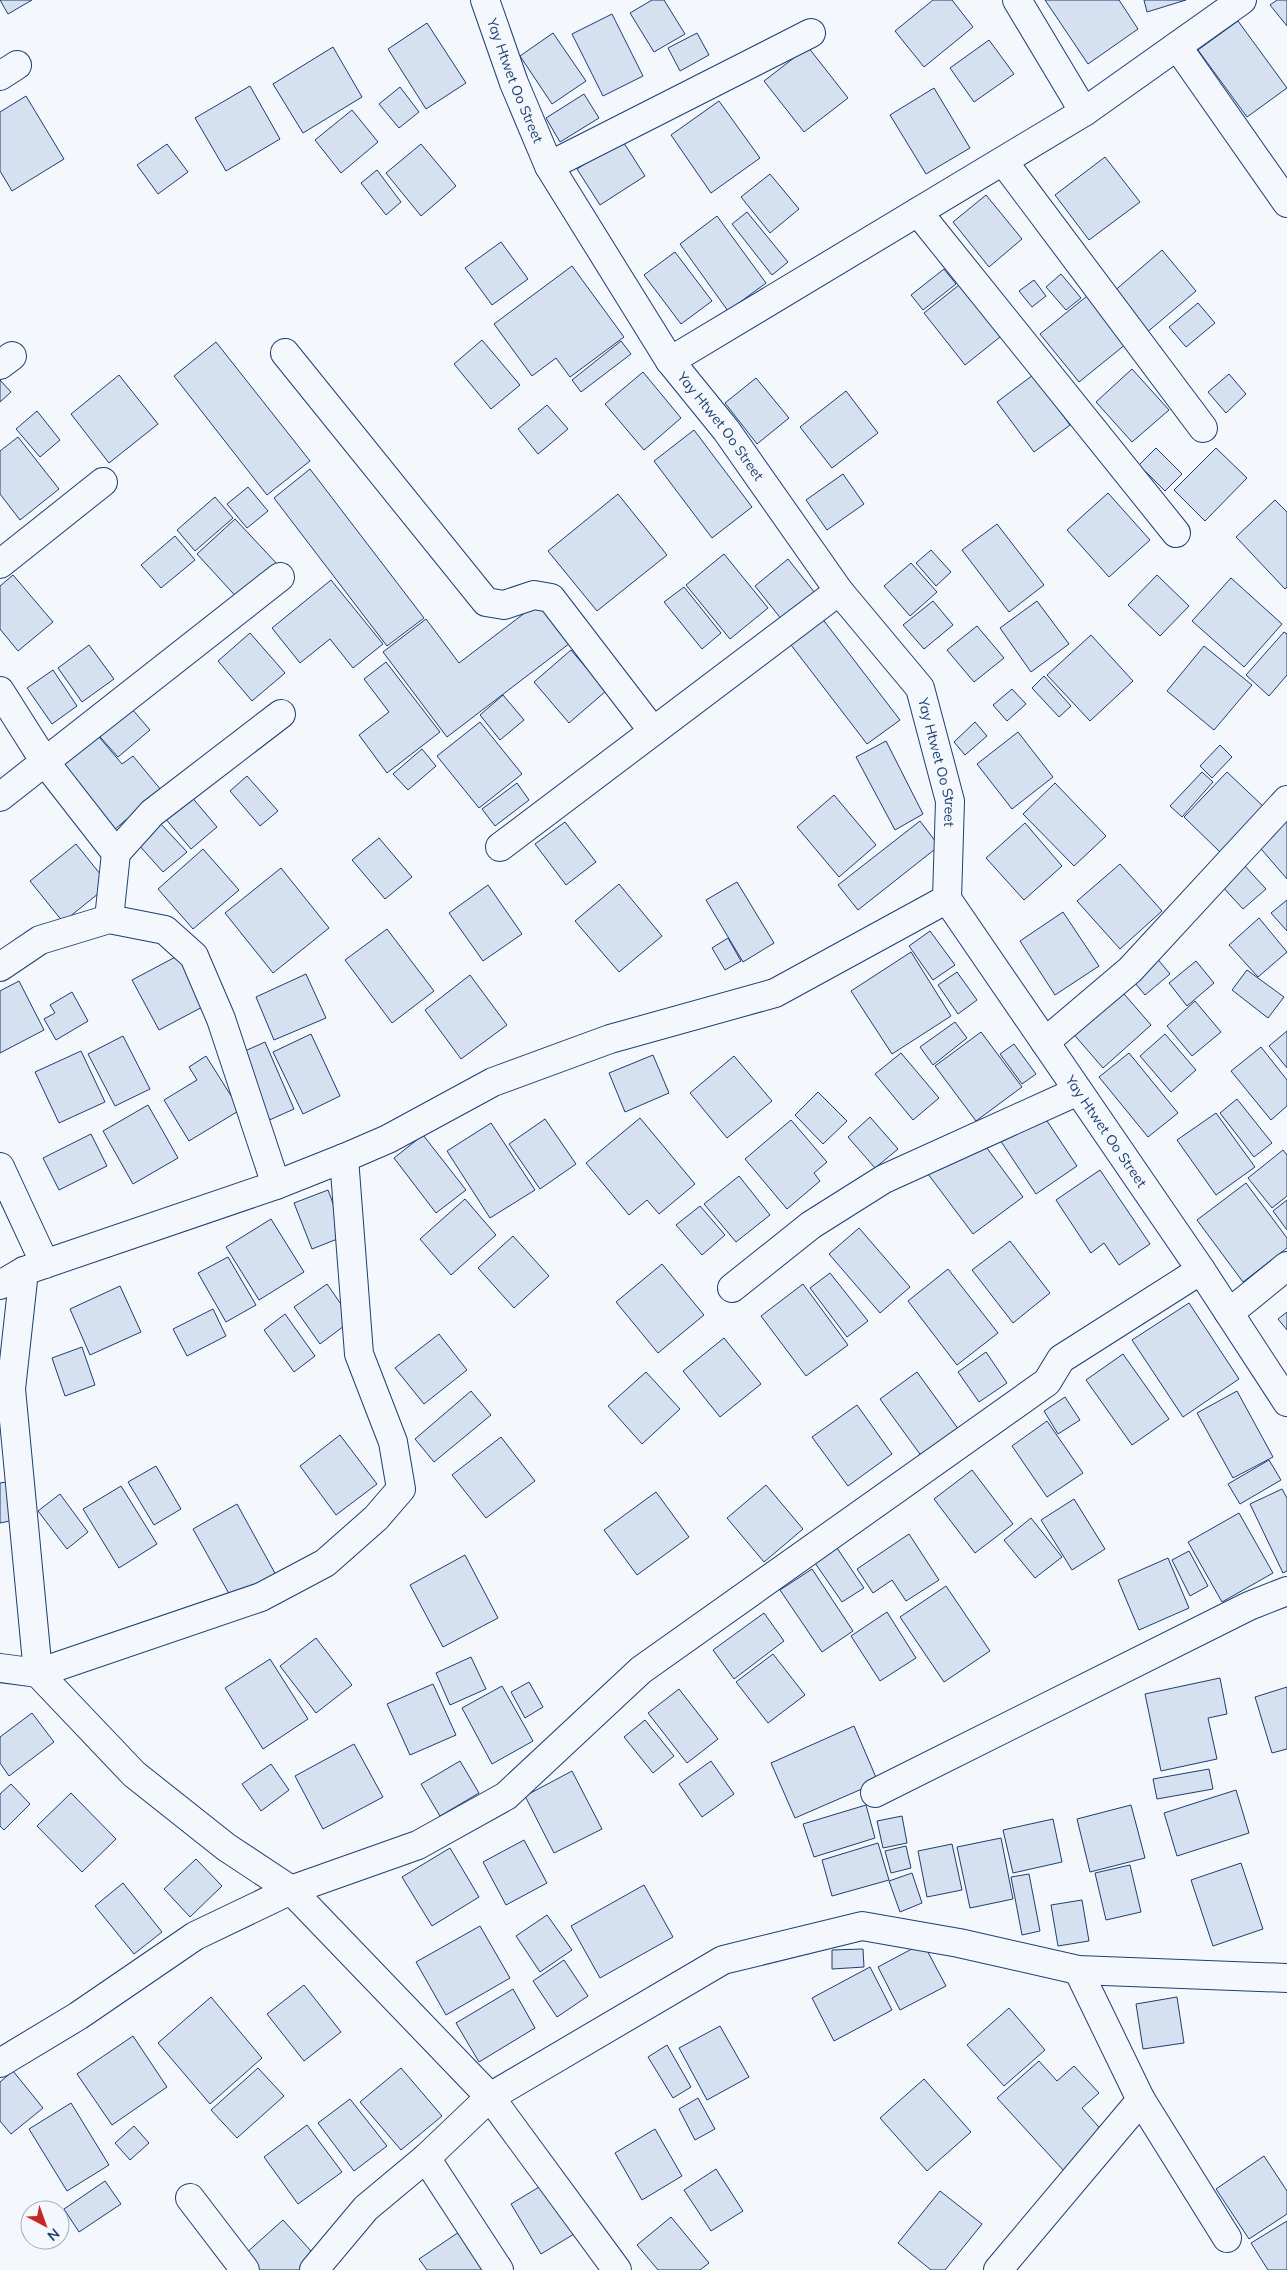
<svg xmlns="http://www.w3.org/2000/svg" width="1287" height="2270" font-family="Mulish,sans-serif">
<rect width="100%" height="100%" fill="#f4f7fb"/>
<g fill="#d5e0f0" stroke="#1d3f73">
<path d="M0 0H32L8 14Z"/>
<path d="M652 0H664L685 34 654 52 630 13Z"/>
<path d="M933 0H952L973 27 924 67 895 31Z"/>
<path d="M1045 0H1119L1138 29 1088 64Z"/>
<path d="M1144 0H1186L1147 12Z"/>
<path d="M1277 0H1287V26L1270 5Z"/>
<path d="M612 14 643 76 603 96 572 34Z"/>
<path d="M1238 21 1287 88 1247 117 1198 50Z"/>
<path d="M427 23 466 83 426 109 388 49Z"/>
<path d="M553 33 586 81 552 104 520 56Z"/>
<path d="M697 33 709 55 680 71 668 48Z"/>
<path d="M989 40 1014 74 974 102 950 68Z"/>
<path d="M333 47 362 97 303 133 273 84Z"/>
<path d="M808 47 848 98 804 132 764 81Z"/>
<path d="M250 86 280 139 226 171 195 118Z"/>
<path d="M400 87 419 112 399 128 379 104Z"/>
<path d="M934 88 970 148 926 174 890 115Z"/>
<path d="M584 94 599 118 560 142 546 118Z"/>
<path d="M26 96 64 159 12 191 0 171V112Z"/>
<path d="M719 101 760 158 711 193 671 135Z"/>
<path d="M352 110 378 142 341 173 315 140Z"/>
<path d="M622 140 645 176 600 205 577 169Z"/>
<path d="M167 144 188 172 158 194 137 165Z"/>
<path d="M421 144 456 186 421 216 386 173Z"/>
<path d="M1105 157 1140 202 1089 240 1055 195Z"/>
<path d="M377 170 401 202 386 215 361 183Z"/>
<path d="M770 174 799 209 770 233 741 197Z"/>
<path d="M986 195 1022 239 989 267 953 222Z"/>
<path d="M747 212 788 262 772 275 732 224Z"/>
<path d="M717 216 766 283 728 311 680 244Z"/>
<path d="M501 242 528 279 492 305 465 268Z"/>
<path d="M1162 250 1196 291 1145 334 1112 293Z"/>
<path d="M675 252 712 301 681 324 644 275Z"/>
<path d="M572 266 624 337 570 377 556 358 532 376 494 324Z"/>
<path d="M944 269 956 284 923 310 911 295Z"/>
<path d="M1061 274 1081 298 1066 310 1046 287Z"/>
<path d="M1034 280 1046 296 1032 307 1019 291Z"/>
<path d="M964 281 1005 333 965 365 924 313Z"/>
<path d="M1087 296 1126 344 1079 382 1040 334Z"/>
<path d="M1198 303 1215 323 1186 347 1169 327Z"/>
<path d="M482 340 520 385 491 409 454 364Z"/>
<path d="M621 341 631 354 581 392 572 380Z"/>
<path d="M216 342 310 461 267 495 174 376Z"/>
<path d="M1132 369 1169 410 1132 442 1096 402Z"/>
<path d="M643 372 681 418 644 450 605 404Z"/>
<path d="M1229 374 1246 394 1226 413 1208 392Z"/>
<path d="M119 375 158 424 109 463 71 414Z"/>
<path d="M1033 375 1070 425 1034 452 997 402Z"/>
<path d="M756 378 789 418 757 444 725 403Z"/>
<path d="M0 380 11 392 0 402Z"/>
<path d="M846 391 878 433 832 468 800 427Z"/>
<path d="M547 405 568 429 538 454 518 429Z"/>
<path d="M37 411 60 440 40 457 16 429Z"/>
<path d="M694 430 752 507 712 538 654 461Z"/>
<path d="M18 437 59 489 20 520 0 494V451Z"/>
<path d="M1156 448 1182 474 1165 491 1139 465Z"/>
<path d="M1216 448 1247 478 1205 521 1174 490Z"/>
<path d="M310 469 424 618 387 646 274 498Z"/>
<path d="M843 474 864 504 827 530 806 500Z"/>
<path d="M248 487 268 511 247 528 227 504Z"/>
<path d="M1108 493 1150 540 1109 577 1067 530Z"/>
<path d="M618 494 667 555 597 611 548 551Z"/>
<path d="M215 497 233 518 195 551 177 530Z"/>
<path d="M1275 500 1287 512V587L1285 589 1236 537Z"/>
<path d="M235 519 279 566 241 602 197 554Z"/>
<path d="M997 524 1044 585 1009 612 962 550Z"/>
<path d="M175 536 195 560 161 588 141 565Z"/>
<path d="M931 550 951 572 936 586 916 563Z"/>
<path d="M724 554 768 608 730 639 686 585Z"/>
<path d="M788 559 815 593 782 620 755 586Z"/>
<path d="M911 563 937 592 910 616 884 586Z"/>
<path d="M13 575 53 622 18 651 0 629V586Z"/>
<path d="M1157 575 1189 606 1160 636 1128 605Z"/>
<path d="M1231 578 1282 624 1244 667 1192 621Z"/>
<path d="M331 580 383 644 353 668 330 639 300 663 272 628Z"/>
<path d="M684 587 721 633 702 649 664 602Z"/>
<path d="M543 599 574 640 447 737 383 652 426 619 459 663Z"/>
<path d="M933 601 953 625 924 649 903 625Z"/>
<path d="M1037 601 1069 644 1031 672 1000 628Z"/>
<path d="M821 617 900 720 867 744 788 641Z"/>
<path d="M977 626 1004 658 974 682 947 650Z"/>
<path d="M1284 632 1287 634V675L1269 696 1246 675Z"/>
<path d="M250 633 285 673 252 701 218 661Z"/>
<path d="M1091 635 1133 681 1090 721 1047 675Z"/>
<path d="M89 645 114 679 82 702 58 668Z"/>
<path d="M1204 646 1252 685 1214 730 1167 691Z"/>
<path d="M571 650 606 691 569 723 534 682Z"/>
<path d="M386 662 440 732 387 773 359 735 389 712 364 679Z"/>
<path d="M53 670 77 706 52 724 27 688Z"/>
<path d="M1044 676 1071 706 1059 717 1032 688Z"/>
<path d="M1012 689 1026 704 1007 721 993 705Z"/>
<path d="M503 695 524 720 500 740 480 715Z"/>
<path d="M126 702 150 730 118 757 93 729Z"/>
<path d="M480 722 522 774 479 808 437 756Z"/>
<path d="M975 722 987 736 965 755 954 742Z"/>
<path d="M94 731 122 764 133 756 161 790 114 830 57 762Z"/>
<path d="M1018 732 1053 777 1012 809 977 764Z"/>
<path d="M886 741 923 814 895 830 856 757Z"/>
<path d="M1220 745 1232 757 1212 778 1200 766Z"/>
<path d="M422 749 436 766 408 790 393 774Z"/>
<path d="M1202 772 1213 782 1182 817 1170 806Z"/>
<path d="M1227 772 1265 808 1221 853 1184 817Z"/>
<path d="M247 776 278 811 260 826 230 791Z"/>
<path d="M517 783 529 800 495 826 482 809Z"/>
<path d="M1055 783 1106 836 1074 866 1023 814Z"/>
<path d="M190 795 217 827 191 849 164 817Z"/>
<path d="M834 795 876 845 839 877 797 827Z"/>
<path d="M1287 817V879L1256 843Z"/>
<path d="M920 821 939 846 858 910 838 885Z"/>
<path d="M565 822 596 862 566 885 535 844Z"/>
<path d="M160 823 187 852 163 872 137 843Z"/>
<path d="M1025 823 1062 866 1024 900 986 858Z"/>
<path d="M379 838 412 877 385 899 352 860Z"/>
<path d="M76 844 109 885 63 922 30 881Z"/>
<path d="M203 849 239 890 193 929 158 889Z"/>
<path d="M1120 864 1162 911 1120 949 1077 901Z"/>
<path d="M1243 864 1266 889 1243 909 1220 884Z"/>
<path d="M281 868 329 928 273 973 225 913Z"/>
<path d="M737 882 774 943 743 962 706 900Z"/>
<path d="M619 884 662 936 619 972 575 921Z"/>
<path d="M488 885 522 934 483 961 449 913Z"/>
<path d="M1287 900V931L1271 913Z"/>
<path d="M1063 912 1099 966 1055 995 1020 941Z"/>
<path d="M1259 918 1287 952 1258 977 1229 945Z"/>
<path d="M387 929 434 991 392 1023 345 960Z"/>
<path d="M930 931 955 965 933 980 909 946Z"/>
<path d="M728 938 741 961 725 970 712 948Z"/>
<path d="M911 952 951 1016 892 1054 851 991Z"/>
<path d="M181 954 208 1004 159 1030 132 980Z"/>
<path d="M1155 956 1170 974 1145 995 1130 977Z"/>
<path d="M1196 961 1214 983 1187 1006 1169 983Z"/>
<path d="M1247 970 1284 997 1268 1018 1232 990Z"/>
<path d="M957 972 977 1000 958 1014 938 985Z"/>
<path d="M306 974 326 1018 274 1040 256 997Z"/>
<path d="M470 975 507 1025 461 1059 425 1010Z"/>
<path d="M19 981 44 1030 0 1053V991Z"/>
<path d="M1118 987 1151 1025 1103 1068 1070 1030Z"/>
<path d="M72 992 88 1021 56 1040 44 1019 55 1013 50 1005Z"/>
<path d="M1195 1001 1221 1032 1192 1056 1167 1026Z"/>
<path d="M955 1022 967 1038 933 1065 920 1047Z"/>
<path d="M1287 1031V1068L1269 1046Z"/>
<path d="M981 1032 1022 1087 976 1121 935 1066Z"/>
<path d="M311 1034 340 1096 303 1114 273 1052Z"/>
<path d="M1165 1034 1196 1070 1171 1092 1140 1056Z"/>
<path d="M123 1036 150 1089 115 1106 88 1054Z"/>
<path d="M265 1042 294 1109 265 1122 236 1055Z"/>
<path d="M1014 1044 1036 1074 1022 1084 1000 1054Z"/>
<path d="M1261 1047 1287 1080V1106L1271 1120 1231 1071Z"/>
<path d="M81 1051 105 1102 59 1123 35 1072Z"/>
<path d="M901 1053 939 1098 913 1120 875 1074Z"/>
<path d="M1129 1053 1178 1113 1148 1137 1099 1077Z"/>
<path d="M653 1055 669 1093 625 1112 609 1073Z"/>
<path d="M206 1056 240 1110 189 1141 164 1100 197 1080 189 1067Z"/>
<path d="M734 1056 772 1101 727 1138 690 1093Z"/>
<path d="M818 1092 847 1121 823 1144 795 1115Z"/>
<path d="M1237 1099 1272 1143 1254 1157 1220 1113Z"/>
<path d="M148 1105 178 1158 133 1184 103 1131Z"/>
<path d="M1039 1109 1077 1166 1036 1194 998 1137Z"/>
<path d="M1216 1113 1255 1167 1216 1195 1177 1140Z"/>
<path d="M870 1117 898 1149 875 1168 848 1137Z"/>
<path d="M640 1118 695 1184 659 1214 647 1200 629 1215 586 1163Z"/>
<path d="M545 1119 576 1164 540 1189 509 1144Z"/>
<path d="M791 1120 827 1162 814 1173 820 1181 787 1209 745 1159Z"/>
<path d="M491 1123 535 1190 490 1218 447 1151Z"/>
<path d="M91 1134 107 1166 59 1190 43 1158Z"/>
<path d="M423 1135 466 1190 436 1213 394 1158Z"/>
<path d="M978 1136 1023 1197 973 1234 928 1174Z"/>
<path d="M1283 1150 1287 1155V1196L1272 1208 1248 1178Z"/>
<path d="M1100 1170 1150 1244 1119 1265 1104 1243 1091 1253 1056 1200Z"/>
<path d="M739 1176 770 1215 736 1242 704 1204Z"/>
<path d="M1246 1183 1287 1238V1248L1243 1282 1197 1220Z"/>
<path d="M328 1190 345 1236 312 1249 294 1203Z"/>
<path d="M465 1199 496 1235 451 1275 420 1239Z"/>
<path d="M1287 1200V1230L1273 1211Z"/>
<path d="M700 1206 725 1235 702 1255 676 1225Z"/>
<path d="M271 1219 304 1272 259 1300 226 1247Z"/>
<path d="M859 1228 910 1287 880 1313 829 1254Z"/>
<path d="M513 1236 549 1276 514 1308 478 1268Z"/>
<path d="M1010 1241 1050 1293 1013 1323 972 1270Z"/>
<path d="M228 1257 256 1305 226 1322 198 1273Z"/>
<path d="M662 1264 704 1315 658 1353 616 1302Z"/>
<path d="M948 1269 998 1333 957 1365 908 1301Z"/>
<path d="M830 1273 868 1321 847 1337 810 1288Z"/>
<path d="M327 1284 352 1320 320 1344 294 1307Z"/>
<path d="M803 1284 848 1345 806 1376 761 1316Z"/>
<path d="M120 1286 141 1332 90 1355 70 1309Z"/>
<path d="M1189 1303 1239 1379 1183 1417 1132 1340Z"/>
<path d="M213 1309 226 1336 187 1356 173 1329Z"/>
<path d="M1287 1312V1330L1278 1319Z"/>
<path d="M285 1314 315 1356 294 1372 264 1330Z"/>
<path d="M439 1334 467 1370 424 1404 395 1368Z"/>
<path d="M724 1338 761 1384 720 1417 683 1371Z"/>
<path d="M82 1347 95 1385 65 1396 52 1358Z"/>
<path d="M986 1352 1007 1383 979 1402 958 1372Z"/>
<path d="M1123 1354 1169 1419 1132 1445 1086 1380Z"/>
<path d="M646 1372 680 1409 642 1444 608 1406Z"/>
<path d="M917 1372 959 1430 922 1457 880 1399Z"/>
<path d="M471 1391 491 1415 434 1462 415 1439Z"/>
<path d="M1237 1391 1273 1457 1233 1478 1197 1413Z"/>
<path d="M1065 1397 1080 1420 1058 1434 1044 1411Z"/>
<path d="M857 1405 892 1454 848 1486 812 1437Z"/>
<path d="M1047 1421 1083 1473 1047 1497 1012 1446Z"/>
<path d="M340 1435 377 1484 336 1515 300 1466Z"/>
<path d="M501 1437 535 1481 486 1518 452 1475Z"/>
<path d="M1269 1460 1281 1480 1240 1504 1228 1484Z"/>
<path d="M156 1466 181 1509 154 1525 128 1482Z"/>
<path d="M972 1470 1013 1524 975 1553 934 1499Z"/>
<path d="M6 1482 14 1520 0 1523V1483Z"/>
<path d="M766 1485 803 1529 764 1562 727 1518Z"/>
<path d="M121 1486 157 1544 119 1568 83 1509Z"/>
<path d="M1282 1489 1287 1498V1571L1283 1573 1250 1504Z"/>
<path d="M656 1492 689 1537 637 1575 604 1530Z"/>
<path d="M60 1494 88 1532 67 1549 38 1511Z"/>
<path d="M1074 1499 1105 1549 1072 1570 1041 1520Z"/>
<path d="M237 1504 276 1575 232 1599 193 1529Z"/>
<path d="M1239 1513 1273 1573 1222 1602 1188 1542Z"/>
<path d="M1031 1518 1062 1557 1035 1578 1004 1540Z"/>
<path d="M909 1534 939 1580 906 1601 892 1580 873 1593 857 1569Z"/>
<path d="M837 1548 864 1588 842 1602 815 1563Z"/>
<path d="M1189 1551 1208 1586 1190 1596 1172 1560Z"/>
<path d="M465 1555 498 1618 443 1647 410 1585Z"/>
<path d="M1168 1558 1189 1608 1139 1630 1118 1580Z"/>
<path d="M812 1569 853 1631 822 1652 780 1590Z"/>
<path d="M946 1586 990 1651 944 1682 900 1617Z"/>
<path d="M887 1612 916 1658 880 1681 851 1636Z"/>
<path d="M764 1613 784 1641 734 1679 713 1650Z"/>
<path d="M316 1638 352 1685 316 1713 280 1666Z"/>
<path d="M773 1654 805 1695 768 1723 736 1682Z"/>
<path d="M471 1657 486 1689 450 1705 436 1673Z"/>
<path d="M270 1659 308 1719 263 1749 225 1688Z"/>
<path d="M1220 1678 1227 1714 1208 1718 1217 1759 1161 1771 1145 1694Z"/>
<path d="M529 1682 543 1707 525 1718 511 1692Z"/>
<path d="M433 1684 456 1735 410 1755 387 1704Z"/>
<path d="M502 1686 533 1741 492 1764 462 1708Z"/>
<path d="M1287 1687V1749L1272 1753 1255 1697Z"/>
<path d="M679 1689 718 1739 687 1763 648 1713Z"/>
<path d="M32 1713 54 1742 9 1776 0 1763V1737Z"/>
<path d="M645 1720 674 1756 653 1773 624 1737Z"/>
<path d="M854 1726 878 1782 795 1818 771 1763Z"/>
<path d="M354 1744 383 1797 323 1829 295 1776Z"/>
<path d="M460 1761 479 1793 440 1816 421 1784Z"/>
<path d="M711 1761 734 1794 702 1817 679 1784Z"/>
<path d="M271 1764 289 1790 261 1811 242 1784Z"/>
<path d="M1209 1769 1213 1789 1157 1799 1153 1779Z"/>
<path d="M572 1771 602 1829 554 1853 525 1796Z"/>
<path d="M11 1784 30 1804 4 1830 0 1826V1794Z"/>
<path d="M1236 1790 1249 1833 1177 1856 1164 1813Z"/>
<path d="M71 1793 116 1839 82 1872 37 1826Z"/>
<path d="M866 1805 875 1838 814 1857 803 1824Z"/>
<path d="M1131 1805 1145 1858 1090 1872 1077 1819Z"/>
<path d="M902 1816 907 1843 883 1848 877 1821Z"/>
<path d="M1053 1819 1062 1862 1013 1873 1003 1830Z"/>
<path d="M1001 1838 1013 1899 970 1908 957 1847Z"/>
<path d="M524 1840 547 1883 506 1905 483 1862Z"/>
<path d="M878 1843 889 1880 832 1896 822 1860Z"/>
<path d="M952 1844 962 1890 927 1897 918 1851Z"/>
<path d="M906 1846 911 1868 891 1873 885 1851Z"/>
<path d="M450 1848 479 1897 432 1926 402 1877Z"/>
<path d="M196 1859 222 1886 190 1917 164 1889Z"/>
<path d="M1241 1863 1263 1929 1213 1946 1191 1880Z"/>
<path d="M1130 1865 1141 1912 1106 1920 1095 1873Z"/>
<path d="M912 1873 922 1903 900 1912 889 1881Z"/>
<path d="M1029 1874 1040 1931 1022 1935 1011 1877Z"/>
<path d="M123 1883 162 1932 134 1954 95 1906Z"/>
<path d="M644 1885 673 1937 600 1978 571 1926Z"/>
<path d="M1082 1900 1089 1941 1058 1946 1051 1905Z"/>
<path d="M547 1915 572 1950 540 1972 516 1936Z"/>
<path d="M480 1926 510 1978 446 2015 416 1962Z"/>
<path d="M923 1943 946 1986 900 2010 878 1967Z"/>
<path d="M863 1949 864 1967 832 1969V1950Z"/>
<path d="M564 1960 588 1996 557 2017 533 1981Z"/>
<path d="M870 1967 892 2010 834 2041 812 1998Z"/>
<path d="M304 1985 341 2032 304 2061 267 2014Z"/>
<path d="M513 1989 535 2028 479 2062 456 2023Z"/>
<path d="M211 1997 262 2058 210 2104 158 2043Z"/>
<path d="M1177 1997 1184 2043 1143 2049 1136 2004Z"/>
<path d="M1009 2008 1045 2050 1004 2086 967 2045Z"/>
<path d="M720 2026 749 2077 707 2100 679 2048Z"/>
<path d="M133 2036 167 2087 112 2125 77 2074Z"/>
<path d="M667 2045 691 2087 673 2098 648 2057Z"/>
<path d="M1039 2061 1057 2081 1074 2066 1099 2093 1082 2108 1105 2134 1064 2171 997 2098Z"/>
<path d="M258 2068 284 2096 237 2138 211 2110Z"/>
<path d="M401 2068 442 2116 401 2150 360 2102Z"/>
<path d="M13 2071 43 2108 11 2134 0 2121V2082Z"/>
<path d="M924 2079 971 2132 927 2171 880 2118Z"/>
<path d="M698 2098 715 2129 695 2140 679 2109Z"/>
<path d="M350 2099 387 2146 354 2171 318 2123Z"/>
<path d="M71 2103 109 2165 67 2191 29 2129Z"/>
<path d="M307 2125 342 2172 298 2204 264 2157Z"/>
<path d="M134 2126 149 2143 130 2160 115 2143Z"/>
<path d="M655 2129 682 2176 642 2200 615 2153Z"/>
<path d="M1264 2156 1287 2191V2214L1249 2239 1216 2189Z"/>
<path d="M716 2169 743 2211 711 2231 684 2190Z"/>
<path d="M105 2181 121 2204 79 2232 64 2209Z"/>
<path d="M549 2181 579 2231 541 2254 511 2204Z"/>
<path d="M940 2191 982 2224 945 2270H931L898 2243Z"/>
<path d="M671 2217 709 2263 700 2270H658L637 2245Z"/>
<path d="M283 2220 320 2261 310 2270H257L244 2255Z"/>
<path d="M1287 2221V2270H1268L1251 2243Z"/>
<path d="M462 2230 489 2270H427L419 2259Z"/>
</g>
<g fill="none" stroke-linecap="round" stroke-linejoin="round">
<defs>
<g id="street">
<path id="s1" d="M485 0 514 83 549 166 670 361 726 430 839 591 920 688 950 801 947 899 1201 1270 1287 1402"/>
<path d="M1017 0 1084 112"/>
<path d="M1177 46 1287 203"/>
<path d="M0 76 17 65"/>
<path d="M1003 161 1203 428"/>
<path d="M549 166 811 33"/>
<path d="M918 212 1176 533"/>
<path d="M285 353 486 602 504 605 534 595 551 598 653 731"/>
<path d="M670 361 1084 112 1242 0"/>
<path d="M0 365 12 356"/>
<path d="M0 564 103 482"/>
<path d="M0 691 45 762 116 853"/>
<path d="M0 797 280 577"/>
<path d="M500 847 839 591"/>
<path d="M109 919 116 853 152 813 281 714"/>
<path d="M0 967 40 940 109 919 165 930 194 956 221 1019 276 1185"/>
<path d="M1045 1042 1130 970 1287 800"/>
<path d="M0 1167 45 1264"/>
<path d="M24 1271 11 1389 38 1673 134 1774 226 1847 291 1890 490 2097 617 2270"/>
<path d="M0 1285 24 1271 276 1185 344 1158 388 1139 493 1082 610 1039 775 993 947 899"/>
<path d="M732 1288 811 1225 884 1179 1078 1091"/>
<path d="M1229 1313 1287 1266"/>
<path d="M0 1668 38 1673 261 1597 325 1563 376 1518 401 1489 393 1442 359 1354 344 1158"/>
<path d="M875 1793 1249 1606 1287 1591"/>
<path d="M0 2063 78 2016 195 1936 291 1890 418 1845 506 1796 641 1670 1047 1382 1061 1359 1201 1270"/>
<path d="M1141 2100 1227 2238"/>
<path d="M426 2158 499 2270"/>
<path d="M190 2198 245 2270"/>
<path d="M314 2270 366 2208 426 2158 490 2097 723 1960 862 1926 959 1943 1078 1970 1287 1978"/>
<path d="M998 2270 1141 2100 1078 1970"/>
</g>
</defs>
<use href="#street" stroke="#1d3f73" stroke-width="30"/>
<use href="#street" stroke="#f4f7fb" stroke-width="28"/>
</g>
<g text-anchor="middle" stroke-width="4" stroke-linejoin="round" paint-order="stroke">
<g font-size="14" fill="#1d3f73" stroke="#f4f7fb">
<text dy="5" stroke="none"><textPath href="#s1" startOffset="86">Yay Htwet Oo Street</textPath></text>
<text dy="5" stroke="none"><textPath href="#s1" startOffset="490">Yay Htwet Oo Street</textPath></text>
<text dy="5" stroke="none"><textPath href="#s1" startOffset="896">Yay Htwet Oo Street</textPath></text>
<text dy="5" stroke="none"><textPath href="#s1" startOffset="1316">Yay Htwet Oo Street</textPath></text>
</g>
</g>
<g transform="translate(45 2225) rotate(139)"><circle r="24" fill="#f4f7fb" stroke="#9eadc5"/>
<path d="M0-4L9 19L0 12L-9 19Z" fill="#c62828"/>
<text y="-8" font-size="14" font-weight="bold" text-anchor="middle" fill="#1d3f73">N</text>
</g>
</svg>
